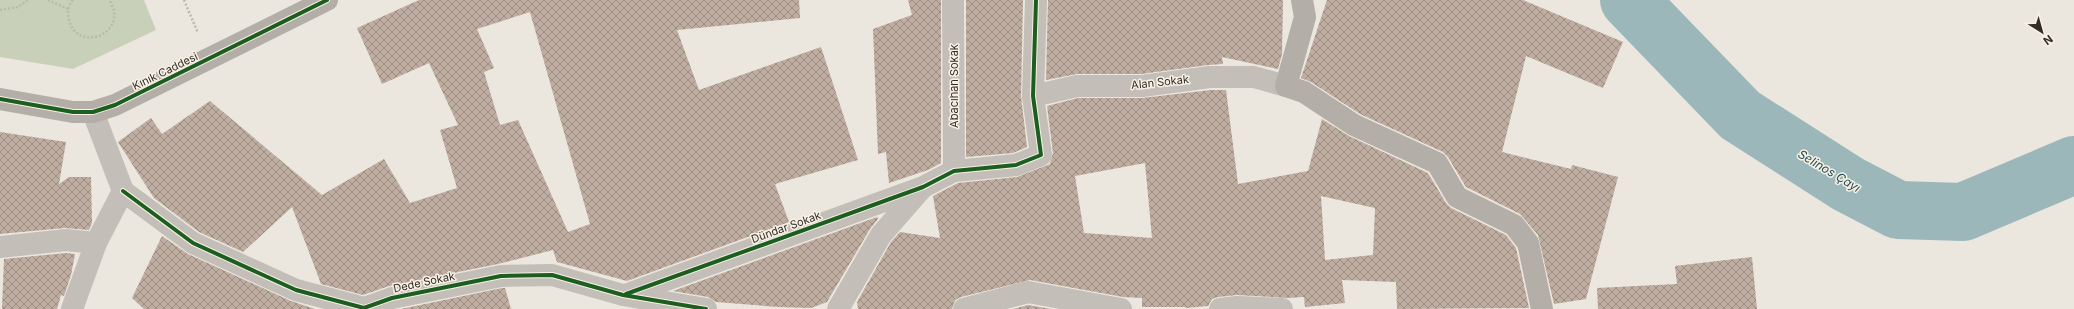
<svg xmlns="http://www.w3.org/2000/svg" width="2074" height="309" font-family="Inter,sans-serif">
<defs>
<pattern id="building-cross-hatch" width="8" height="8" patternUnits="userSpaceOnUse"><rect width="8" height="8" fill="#beada0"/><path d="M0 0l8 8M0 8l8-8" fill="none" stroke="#9b8d82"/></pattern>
</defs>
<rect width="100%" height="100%" fill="#ebe7de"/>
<path fill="#c9d0b9" d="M0 0H144L156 30 73 69 0 57Z"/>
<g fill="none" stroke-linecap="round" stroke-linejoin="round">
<path stroke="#9bb7ba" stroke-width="58" d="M1629 0 1740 115 1848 184 1898 210 1963 212 2074 165"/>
</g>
<g fill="url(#building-cross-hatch)" fill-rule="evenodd">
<path d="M419 0H799L800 18 677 30 699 90 821 47 858 160 775 184 789 222 627 281 557 262 553 250 498 264 389 286 363 295 321 284 292 207 243 252 199 232 154 198 118 142 151 118 162 134 210 101 322 195 384 159 410 203 457 188 440 130 458 125 429 63 382 84 357 28ZM530 12 590 224 568 232 518 120 500 125 484 72 494 68 477 29Z"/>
<path d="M908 0H941V163L928 170 889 183 886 152 878 154 873 29 912 15Z"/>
<path d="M966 0H1023L1021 96 1027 147 1013 153 966 157Z"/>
<path d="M1048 0H1283L1282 54 1278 69 1222 57 1223 64 1208 65 1141 74H1077L1046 80Z"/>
<path d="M1327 0H1523L1623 42 1603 88 1526 56 1502 152 1571 169 1572 165 1618 177 1586 299 1554 304 1538 235 1520 214 1466 187 1448 157 1443 152 1360 114 1311 82 1301 78Z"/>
<path d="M1211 90H1226L1238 184 1308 171 1322 119 1349 136 1428 173 1446 203 1451 208 1506 235 1516 248 1529 308 1397 309 1396 282 1342 280 1345 303 1305 307 1304 297 1288 298 1237 295 1218 297 1212 299 1208 306 1186 308 1185 307H1142V298L1123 297 1030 280 961 297 955 300 952 309H858L857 302 891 242 900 232 940 238 933 196 958 183 1017 177 1050 164 1053 153 1047 106 1078 98H1142ZM1145 163 1152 238 1084 233 1075 176ZM1321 196 1375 208 1373 255 1325 260Z"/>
<path d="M0 132 66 142 59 184 69 177H91L92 223 89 230 65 228 0 234Z"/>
<path d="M877 217 878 219 870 229 827 302 811 308 778 307 716 302 708 297 673 291Z"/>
<path d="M162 236 188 254 291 301 315 309H144L132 298Z"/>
<path d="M66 253 75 254 71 275 64 296 61 295 57 309H2L4 259Z"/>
<path d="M1752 257 1757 309H1598L1597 288 1677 284 1675 266Z"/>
<path d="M505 288 511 309H401L502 288Z"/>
<path d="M1028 305 1051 309H1013Z"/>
</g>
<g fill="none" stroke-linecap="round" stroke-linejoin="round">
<g stroke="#bcb7b0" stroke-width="2.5" stroke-dasharray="2 2" stroke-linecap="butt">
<path d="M48 0 68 9"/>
<path d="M73 0C68 6 67 13 69 20 78 55 131 32 109 0"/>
<path d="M184 0 198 33"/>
<path d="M0 10 18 7 28 0"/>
</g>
<g stroke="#c3beb8" stroke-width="22">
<path d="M953 0 954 171"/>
<path d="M1033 96 1077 86H1142L1210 77H1254L1286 86"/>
<path d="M123 191 193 243 296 290 364 308 392 298 501 276 552 275 623 295 706 309"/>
<path d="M0 247 66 240 96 243"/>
<path d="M625 295 923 187 954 171 1016 165 1041 155 1033 96 1036 0"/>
<path d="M72 309 96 243 123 191 93 112"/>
<path d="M838 309 881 235 922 188"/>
<path d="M964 309 1028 292 1121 309"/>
<path d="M1220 309 1237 307 1282 309"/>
</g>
<g stroke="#b4aea8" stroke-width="22">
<path d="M1302 0 1305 17 1286 86 1304 92 1354 125 1437 163 1457 197 1514 225 1528 243 1542 309"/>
<path d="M0 99 73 112H93L115 105 327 0"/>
</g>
<defs>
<g id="cycleway">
<path d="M0 99 73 112H93L115 105 327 0"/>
<path d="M123 191 193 243 296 290 364 308 392 298 501 276 552 275 623 295 706 309"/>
<path d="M626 294 923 187 954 171 1016 165 1041 155 1033 96 1036 0"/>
</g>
</defs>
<use href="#cycleway" stroke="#f8f1e5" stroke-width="6"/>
<use href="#cycleway" stroke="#1b5e20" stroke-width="4"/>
</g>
<g text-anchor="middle" stroke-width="3" stroke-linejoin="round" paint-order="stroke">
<g font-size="11" fill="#332c26" stroke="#f8f1e5">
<text transform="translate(165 71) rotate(-26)" y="4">Kınık Caddesi</text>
<text transform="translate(1160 82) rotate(-6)" y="4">Alan Sokak</text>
<text transform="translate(954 86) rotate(-90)" y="4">Abacıhan Sokak</text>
<text transform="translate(786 227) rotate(-20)" y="4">Dündar Sokak</text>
<text transform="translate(424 282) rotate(-12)" y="4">Dede Sokak</text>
</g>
<g font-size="12" font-style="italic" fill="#1e4952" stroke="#f8f1e5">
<text transform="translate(1829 171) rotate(31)" y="4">Selinos Çayı</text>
</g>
</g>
<g transform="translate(2042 32) rotate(143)" stroke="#f8f1e5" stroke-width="3" paint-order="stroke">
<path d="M0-3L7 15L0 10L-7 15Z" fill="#332c26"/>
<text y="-6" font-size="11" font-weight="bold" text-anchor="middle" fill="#332c26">N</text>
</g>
</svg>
